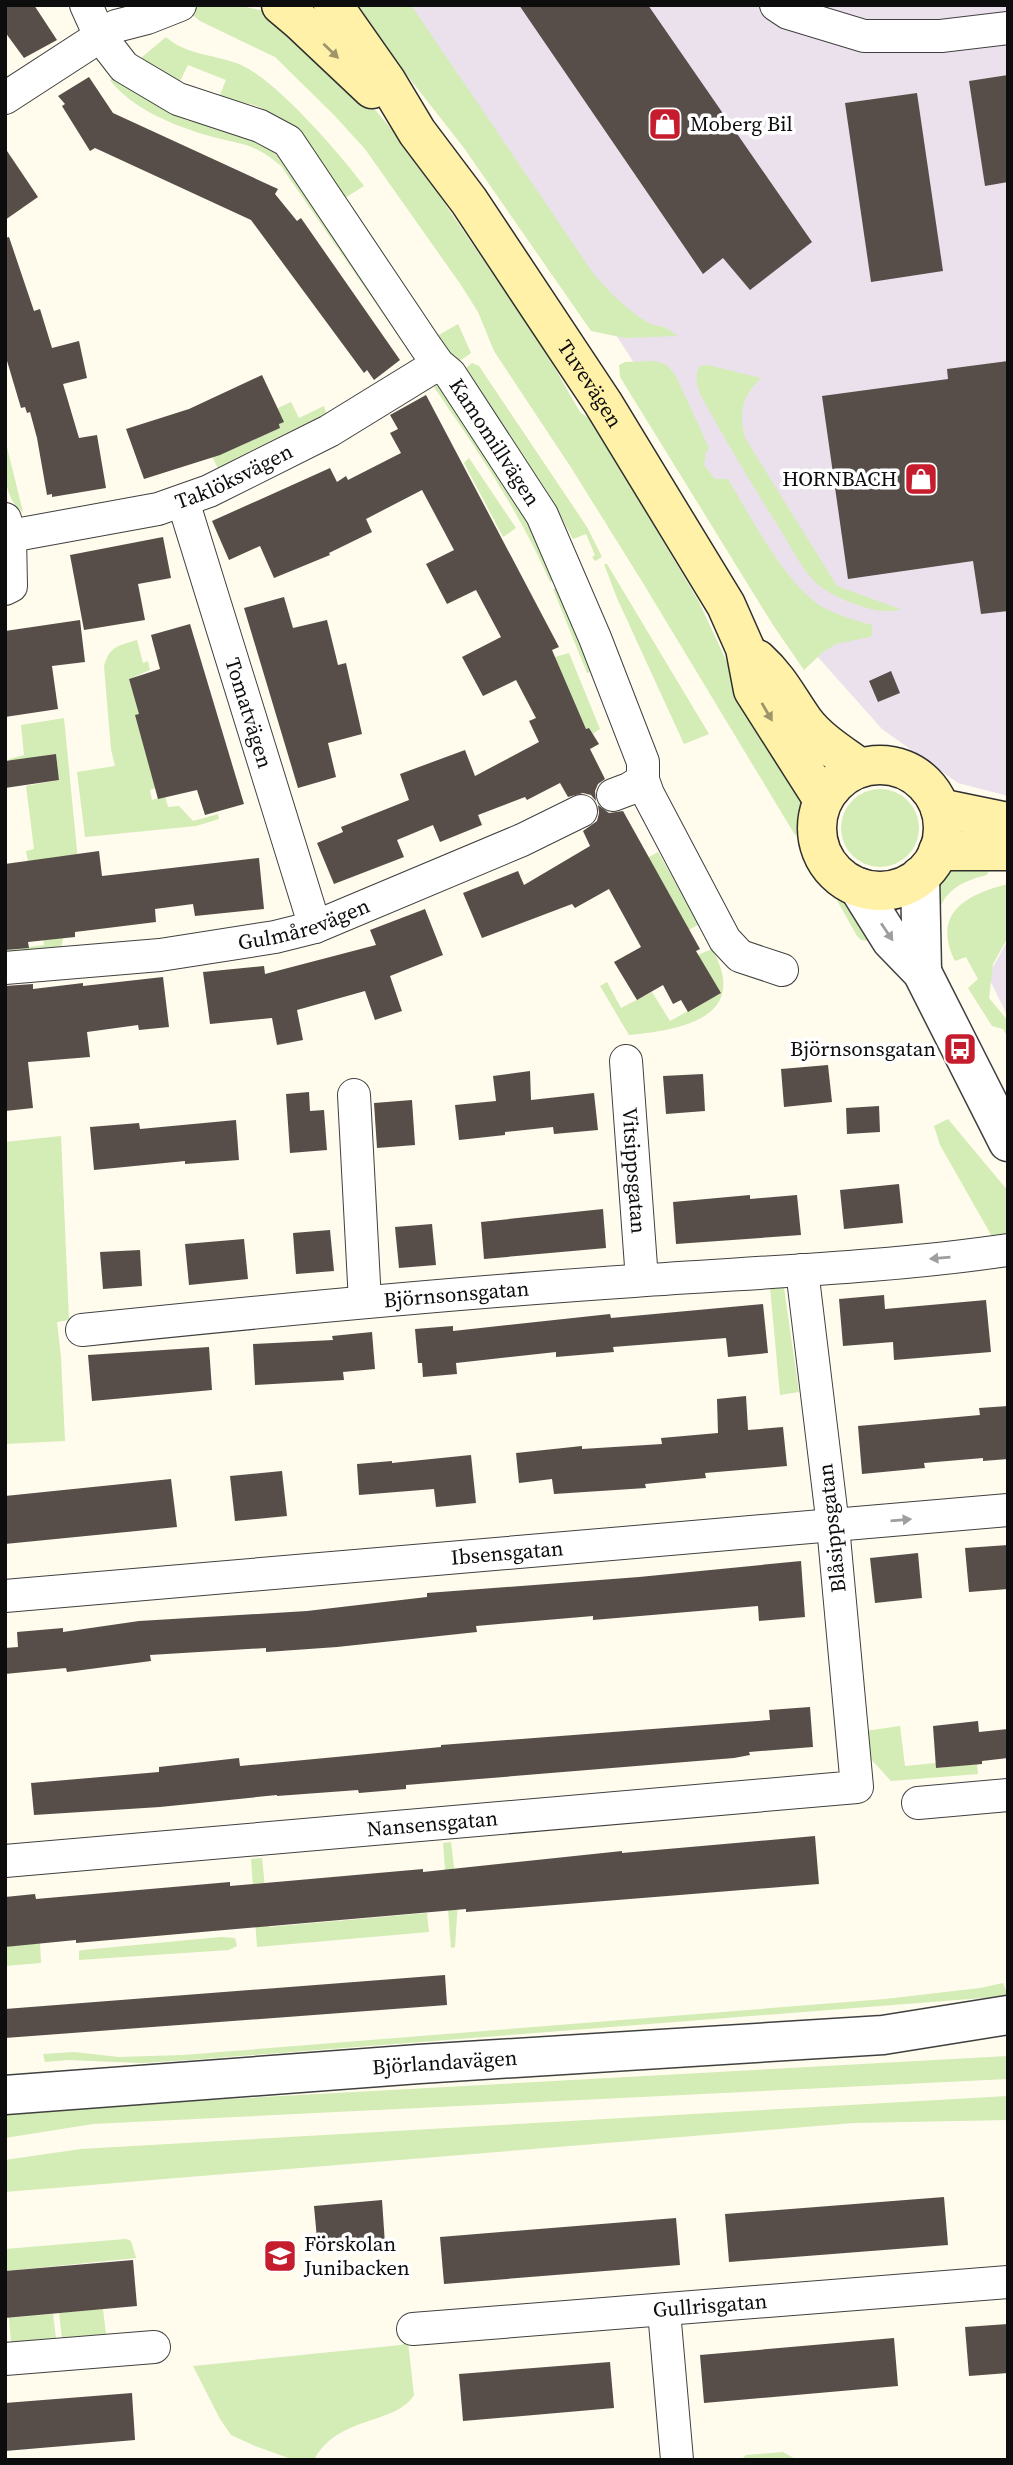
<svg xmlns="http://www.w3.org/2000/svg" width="1013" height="2465" font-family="'Source Serif 4',serif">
<rect width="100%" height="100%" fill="#fffbed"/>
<g fill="#ebe1ed">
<path d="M398 5H1008V796L958 783 882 729 792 628 629 355Z"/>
<path d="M1008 940V1017L988 976Z"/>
</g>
<g fill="#d4ecb5">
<path d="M200 5H237L260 10 281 19 348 77 407 148 545 351 580 412 591 420 699 602 740 690 803 797 807 829 795 835 643 583 572 469 494 351 478 312 461 285 365 149 334 115 275 57 200 21 185 9Z"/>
<path d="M352 5H411L593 273C609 292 626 309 647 322 659 329 662 322 677 336L625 338 591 331 464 148Z"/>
<path d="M166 37C187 56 216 54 241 65 276 80 341 155 364 186L340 201 329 188 335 181 312 147 283 130V120C263 109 249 98 226 105L218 100 226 80 188 65 176 89 135 63Z"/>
<path d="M115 76 152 102 186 120 245 135 270 149 282 160 329 224 414 352V359L281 166C254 143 244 145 213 137 177 127 133 110 110 80Z"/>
<path d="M458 324 471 353 455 364 434 338Z"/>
<path d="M655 361 667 365 676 376 709 448 706 452 704 465 715 479H728C751 517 787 588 826 609 840 616 857 621 872 625V635L870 637 836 644 823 652 804 670 773 625 620 377 619 365 625 362Z"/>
<path d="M472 363 479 366 587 527 602 557 595 561 592 557 595 555 586 534 573 539 547 491 471 376 465 369Z"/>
<path d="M708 365 761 378C741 398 739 412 745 438L837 586 900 609C880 618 831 597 816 583 801 568 791 547 780 529 752 485 725 440 700 394 697 384 694 375 700 366Z"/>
<path d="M437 383 529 516 557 579 550 582C520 512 477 450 434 387Z"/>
<path d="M291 402 299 418 324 406 327 416 218 469 210 451 232 449 280 428 278 408Z"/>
<path d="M5 439 23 512C1 498 5 461 5 439Z"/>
<path d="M469 458 516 528 503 537 464 463Z"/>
<path d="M604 564H607L709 734 684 744 617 598Z"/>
<path d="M560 587 594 671 587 673 553 589Z"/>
<path d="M137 640 143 663 148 661 150 670 129 679 133 691 147 687 138 725 158 787 150 790 152 800 165 796 168 807 179 806 193 821 218 814 219 819 196 826 85 837 77 772 115 766 111 749 104 666C110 646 118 646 137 640Z"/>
<path d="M569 653 600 729 592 734 589 728 586 729 555 657Z"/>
<path d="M64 718 78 861 61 949 5 953V950L44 945 34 865 28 861 26 851 34 849 26 786 59 780 56 754 41 756 10 772 9 759 24 755 21 725Z"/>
<circle cx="880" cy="828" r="39"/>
<path d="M658 852 699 924 689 930 647 858Z"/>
<path d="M989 868 987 875C967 880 948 887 940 908L935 909 936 883C953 865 966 869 989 868Z"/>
<path d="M1008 884V937L993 964 989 998 1008 1021V1038L1003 1029 992 1026 968 988 978 979 966 957 955 961C931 913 967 894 1008 884Z"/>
<path d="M834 885 848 897 870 941 861 940 857 936 829 886Z"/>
<path d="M712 949C751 1017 682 1030 629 1035L600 986 607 982 621 1008 652 992 670 1021 720 993 698 955Z"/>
<path d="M948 1119 1008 1191V1237L994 1240 940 1145 934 1126Z"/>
<path d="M61 1136 69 1320 57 1322 61 1357 65 1441 5 1444V1142Z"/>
<path d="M770 1287 784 1288 799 1392 780 1395Z"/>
<path d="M900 1726 905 1766 936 1763 937 1768 977 1764 978 1774 891 1781 869 1757 865 1731Z"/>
<path d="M451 1842 458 1901 455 1947 451 1948 443 1843Z"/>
<path d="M262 1858 269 1927 427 1913 429 1932 257 1947 251 1859Z"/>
<path d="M221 1937 235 1938 237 1946 229 1950 79 1960V1951L83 1950Z"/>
<path d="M40 1943 41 1963 5 1966V1947Z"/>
<path d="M1003 1983 1008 1996 190 2060 142 2063 68 2060 45 2062 43 2054 74 2052 119 2057 183 2055 885 1999 980 1988Z"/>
<path d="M1008 2056V2079L93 2124 5 2138V2114L102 2106Z"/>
<path d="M1008 2096V2120L854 2123 5 2192V2160L81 2149Z"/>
<path d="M126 2239 131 2241 136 2258 6 2271 5 2249Z"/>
<path d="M103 2309 106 2334 62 2338 59 2313Z"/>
<path d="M53 2314 56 2338 11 2342 9 2318Z"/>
<path d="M408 2342 414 2395C396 2425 338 2415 314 2460H294L255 2446 231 2435 220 2419 193 2366 401 2345Z"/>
<path d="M783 2452 797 2460H741L746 2455Z"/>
</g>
<g fill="#574e49">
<path d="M5 5H34L57 40 24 58 5 32Z"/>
<path d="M519 5H648L812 242 750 290 723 258 703 274Z"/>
<path d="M1008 75V182L985 186 969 81Z"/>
<path d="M89 77 113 113 278 189 275 194 297 221 301 218 400 360 374 380 367 370 364 373 251 220 95 148 90 151 62 106 65 104 58 96Z"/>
<path d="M917 93 943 271 871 282 845 103Z"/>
<path d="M5 148 38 197 5 220Z"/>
<path d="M9 237 34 311 40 309 52 348 79 341 87 378 63 384 79 438 97 435 106 488 52 497V494L47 495 37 438 30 412 27 413 25 407 21 408 5 354V238Z"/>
<path d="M1008 361V611L981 614 973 561 848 579 822 396 948 379 947 369Z"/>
<path d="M262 375 284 422 279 424 280 428 220 455 144 479 126 429 189 409Z"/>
<path d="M426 395 559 647 552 650 586 729 589 728 599 744 590 749 605 779 598 784 595 791 596 801 591 795 583 793 568 797 560 783 527 800 525 797 478 815 482 825 440 842 433 825 397 840 404 857 334 884 317 843 343 832 341 827 409 800 400 774 465 750 475 776 539 742 529 721 536 718 516 680 483 696 462 657 501 637 476 590 447 604 426 564 454 550 422 490 366 519 372 532 329 553 330 555 274 578 260 546 229 560 212 521 330 468 337 482 346 476 348 480 401 453 390 433 398 429 390 415Z"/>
<path d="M163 537 171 578 138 584 145 620 84 630 70 555Z"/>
<path d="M284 597 293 628 327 620 338 665 346 663 362 734 328 743 336 777 298 788 244 608Z"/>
<path d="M80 620 85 662 52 666 58 709 5 717V631Z"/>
<path d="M190 624 244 804 205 815 197 790 158 799 135 715 139 714 129 679 160 669 151 635Z"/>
<path d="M891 671 900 693 878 702 869 681Z"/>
<path d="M56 754 59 780 5 788V761Z"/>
<path d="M598 805 609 813 623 811 700 949 696 951 721 993 688 1012 681 1000 673 1004 663 985 637 1000 614 962 641 947 609 889 575 908 572 904 482 938 463 893 518 871 524 885 590 846 583 831 597 821 599 813Z"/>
<path d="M99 851 102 876 259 858 264 909 195 916 193 904 155 909 156 922 75 932V937L28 942 29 948 5 950V864Z"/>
<path d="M425 909 443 955 390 976 402 1011 375 1020 365 991 297 1010 303 1040 277 1045 272 1018 210 1024 203 972 264 966 265 974 376 945 370 930Z"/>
<path d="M163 977 169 1027 139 1030 138 1025 87 1032 90 1057 28 1062 33 1108 5 1111V986L33 984V989L83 983V986Z"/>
<path d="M828 1065 832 1102 784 1107 781 1069Z"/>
<path d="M530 1071 531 1100 594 1093 598 1130 554 1134 553 1127 505 1132V1135L459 1140 455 1105 496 1101 493 1076Z"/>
<path d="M703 1074 705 1111 666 1114 663 1076Z"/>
<path d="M309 1092 310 1111 324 1110 327 1150 290 1153 286 1094Z"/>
<path d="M412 1100 415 1145 377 1148 374 1103Z"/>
<path d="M879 1106 880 1132 847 1134 846 1108Z"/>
<path d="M236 1120 239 1160 185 1164V1161L94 1170 90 1127 139 1123 140 1129Z"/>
<path d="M899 1184 903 1223 844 1229 840 1190Z"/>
<path d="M750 1195V1199L797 1195 801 1235 676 1244 673 1202Z"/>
<path d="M603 1209 606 1248 484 1259 481 1222Z"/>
<path d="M432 1224 436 1265 399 1268 395 1227Z"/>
<path d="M330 1230 334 1271 296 1274 293 1233Z"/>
<path d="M244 1239 248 1279 189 1285 185 1244Z"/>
<path d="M140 1250 142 1286 103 1289 100 1252Z"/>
<path d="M884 1295 885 1309 986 1300 991 1352 894 1360 893 1342 843 1346 839 1299Z"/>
<path d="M763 1304 768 1353 728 1357 726 1338 613 1347 614 1352 556 1357V1352L456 1363 457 1374 423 1377 422 1363H418L415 1329 453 1326V1331L610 1314 611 1318Z"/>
<path d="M372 1332 375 1369 343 1372 344 1380 255 1385 253 1344 333 1340 332 1336Z"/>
<path d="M209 1347 212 1390 92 1401 88 1355Z"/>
<path d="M746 1396 748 1430 783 1427 787 1466 705 1473 706 1478 645 1484 646 1488 554 1494 552 1479 519 1483 516 1453 582 1446V1449L662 1444 661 1438 718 1433 717 1399Z"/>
<path d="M1008 1406V1459L983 1461V1458L924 1463 925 1468 862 1474 858 1426 980 1415 979 1408Z"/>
<path d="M471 1455 476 1503 436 1507 434 1489 359 1495 357 1464 392 1461V1463Z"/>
<path d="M282 1471 287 1516 235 1521 230 1476Z"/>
<path d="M171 1479 177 1527 5 1544V1496Z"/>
<path d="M1008 1545V1589L969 1592 965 1548Z"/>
<path d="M918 1553 922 1598 875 1603 870 1558Z"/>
<path d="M801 1561 805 1617 759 1621 758 1606 593 1620V1616L476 1626 477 1632 337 1647 266 1652V1648L150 1655 151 1661 67 1672 66 1668 5 1674V1648L18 1647 17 1632 63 1628V1632L139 1621 307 1611 427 1597V1593L639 1577Z"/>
<path d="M810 1707 813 1747 749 1752 750 1755 734 1758 406 1785V1789L359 1793 358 1790 277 1796V1795L160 1807 34 1815 31 1783 159 1772V1767L239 1758 240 1766 441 1747V1745L770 1720 769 1710Z"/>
<path d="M978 1721 979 1732 1008 1729V1758L982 1761V1764L936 1768 933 1726Z"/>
<path d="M815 1836 819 1884 466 1912V1909L76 1943V1940L5 1947V1897L35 1894 36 1899 230 1882V1886L423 1869V1872L622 1851V1853Z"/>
<path d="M445 1975 447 2005 5 2038V2009Z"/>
<path d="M944 2197 948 2245 729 2262 725 2214Z"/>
<path d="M382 2200 385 2244 318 2250 314 2206Z"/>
<path d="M676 2218 680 2265 444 2284 440 2237Z"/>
<path d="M133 2260 137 2306 5 2318V2271Z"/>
<path d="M1008 2324V2373L969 2376 965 2327Z"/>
<path d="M894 2338 898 2386 704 2403 700 2355Z"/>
<path d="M610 2362 614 2408 463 2421 459 2374Z"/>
<path d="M132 2393 135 2440 5 2451V2403Z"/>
</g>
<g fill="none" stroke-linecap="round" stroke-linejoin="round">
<defs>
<g id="minor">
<path id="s1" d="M86 5 100 36 124 67 178 99 260 126 288 141 424 344 438 364 450 374 542 515 595 638 643 762V780L648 794 725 940 740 956 782 970"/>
<path d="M776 5 788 13 864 36H941L1008 28"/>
<path d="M5 98 116 26 147 18 180 5"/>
<path id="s2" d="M183 501 315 927"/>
<path d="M5 519 10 536 11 586 5 589"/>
<path id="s3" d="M10 536 158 509 209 491 329 431 438 364"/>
<path d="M613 795 629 789 643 780"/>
<path id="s4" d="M5 968 160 955 275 937 315 927 522 840 581 811"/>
<path id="s5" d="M626 1061 642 1280"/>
<path d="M354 1095 365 1302"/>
<path id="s6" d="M82 1330C265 1311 450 1293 634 1281 759 1272 884 1268 1008 1250"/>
<path id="s7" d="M5 1596 1008 1510"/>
<path d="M918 1803 1008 1795"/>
<path id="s8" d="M5 1861 857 1787 833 1526 802 1270"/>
<path d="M664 2311 677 2460"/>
<path id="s9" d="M413 2329 1008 2282"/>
<path d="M5 2359 154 2347"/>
</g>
<g id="tertiary">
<path d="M920 876 922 972"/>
<path d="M858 887 891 940 922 972 1008 1142"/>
<path id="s10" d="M5 2095 419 2064 883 2035 1008 2015"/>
</g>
<g id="secondary">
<path d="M281 5 300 21 372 89"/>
<path id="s11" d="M333 5 387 82 417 132 469 201 603 403 726 605 745 648 753 690 823 800"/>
<path d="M757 659C780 680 787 697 804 721 818 740 841 754 860 768"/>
<circle cx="880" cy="828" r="63"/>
<path d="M940 808 1008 822"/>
<path d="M938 851H1008"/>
</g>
</defs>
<use href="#minor" stroke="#404040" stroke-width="34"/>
<use href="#tertiary" stroke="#404040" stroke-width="41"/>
<use href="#secondary" stroke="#2f2f2f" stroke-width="41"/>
<use href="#minor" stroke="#fff" stroke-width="32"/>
<use href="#tertiary" stroke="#fff" stroke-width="38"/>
<use href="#secondary" stroke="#fff1a8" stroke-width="38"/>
</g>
<defs><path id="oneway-solid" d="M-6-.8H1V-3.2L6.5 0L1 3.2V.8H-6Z" transform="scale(1.75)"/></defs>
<g fill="#9e966a">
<use href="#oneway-solid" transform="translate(331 51) rotate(44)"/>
<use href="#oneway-solid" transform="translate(767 712) rotate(60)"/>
</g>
<g fill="#9e9e9e">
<use href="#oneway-solid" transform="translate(887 932) rotate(56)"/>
<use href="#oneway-solid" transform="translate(940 1258) rotate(175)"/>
<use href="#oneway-solid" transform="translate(901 1520) rotate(-5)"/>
</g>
<defs>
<symbol id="shop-square" viewBox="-11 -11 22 22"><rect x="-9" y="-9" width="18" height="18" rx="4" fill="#c51d2d" stroke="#fff"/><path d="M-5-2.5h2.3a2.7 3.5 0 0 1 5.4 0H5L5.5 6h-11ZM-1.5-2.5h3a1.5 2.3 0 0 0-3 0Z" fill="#fff"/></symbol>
<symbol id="bus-square" viewBox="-11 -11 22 22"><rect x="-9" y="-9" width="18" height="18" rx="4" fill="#c51d2d" stroke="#fff"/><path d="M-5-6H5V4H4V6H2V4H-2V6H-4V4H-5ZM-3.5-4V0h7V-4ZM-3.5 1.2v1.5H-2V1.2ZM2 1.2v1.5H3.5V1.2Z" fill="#fff"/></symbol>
<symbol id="school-square" viewBox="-11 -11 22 22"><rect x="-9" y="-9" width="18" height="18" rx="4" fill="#c51d2d" stroke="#fff"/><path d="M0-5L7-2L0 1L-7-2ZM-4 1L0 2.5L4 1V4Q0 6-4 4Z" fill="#fff"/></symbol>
</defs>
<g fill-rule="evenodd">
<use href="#shop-square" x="646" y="105" width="38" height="38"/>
<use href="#shop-square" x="902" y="460" width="38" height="38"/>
<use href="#bus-square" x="941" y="1030" width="38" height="38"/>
<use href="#school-square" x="261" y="2237" width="38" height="38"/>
</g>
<g text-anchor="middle" stroke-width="7" stroke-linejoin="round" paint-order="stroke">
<g font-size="21" fill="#0d0d0d" stroke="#fff" text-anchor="start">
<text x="690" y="131">Moberg Bil</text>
<text x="897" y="486" text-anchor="end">HORNBACH</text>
<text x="936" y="1056" text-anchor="end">Björnsonsgatan</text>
<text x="304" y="2251">Förskolan<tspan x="304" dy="24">Junibacken</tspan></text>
</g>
<g font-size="21" fill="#0d0d0d" stroke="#fff">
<text dy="7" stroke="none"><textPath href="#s11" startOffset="458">Tuvevägen</textPath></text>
<text dy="7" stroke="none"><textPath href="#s1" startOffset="620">Kamomillvägen</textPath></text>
<text dy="7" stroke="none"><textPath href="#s3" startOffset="233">Taklöksvägen</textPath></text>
<text dy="7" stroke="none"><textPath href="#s2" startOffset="222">Tomatvägen</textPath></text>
<text dy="7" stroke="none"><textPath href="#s4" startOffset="303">Gulmårevägen</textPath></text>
<text dy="7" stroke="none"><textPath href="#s5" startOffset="110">Vitsippsgatan</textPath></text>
<text dy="7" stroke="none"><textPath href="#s6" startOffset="376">Björnsonsgatan</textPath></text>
<text transform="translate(832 1528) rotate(-96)" y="7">Blåsippsgatan</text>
<text dy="7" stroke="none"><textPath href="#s7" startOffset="504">Ibsensgatan</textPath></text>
<text dy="7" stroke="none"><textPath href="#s8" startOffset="429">Nansensgatan</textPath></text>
<text dy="7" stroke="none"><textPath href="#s10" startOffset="441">Björlandavägen</textPath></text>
<text dy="7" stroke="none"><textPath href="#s9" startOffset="298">Gullrisgatan</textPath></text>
</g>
</g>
<rect width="1013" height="2465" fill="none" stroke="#0d0d0d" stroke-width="14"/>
</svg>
